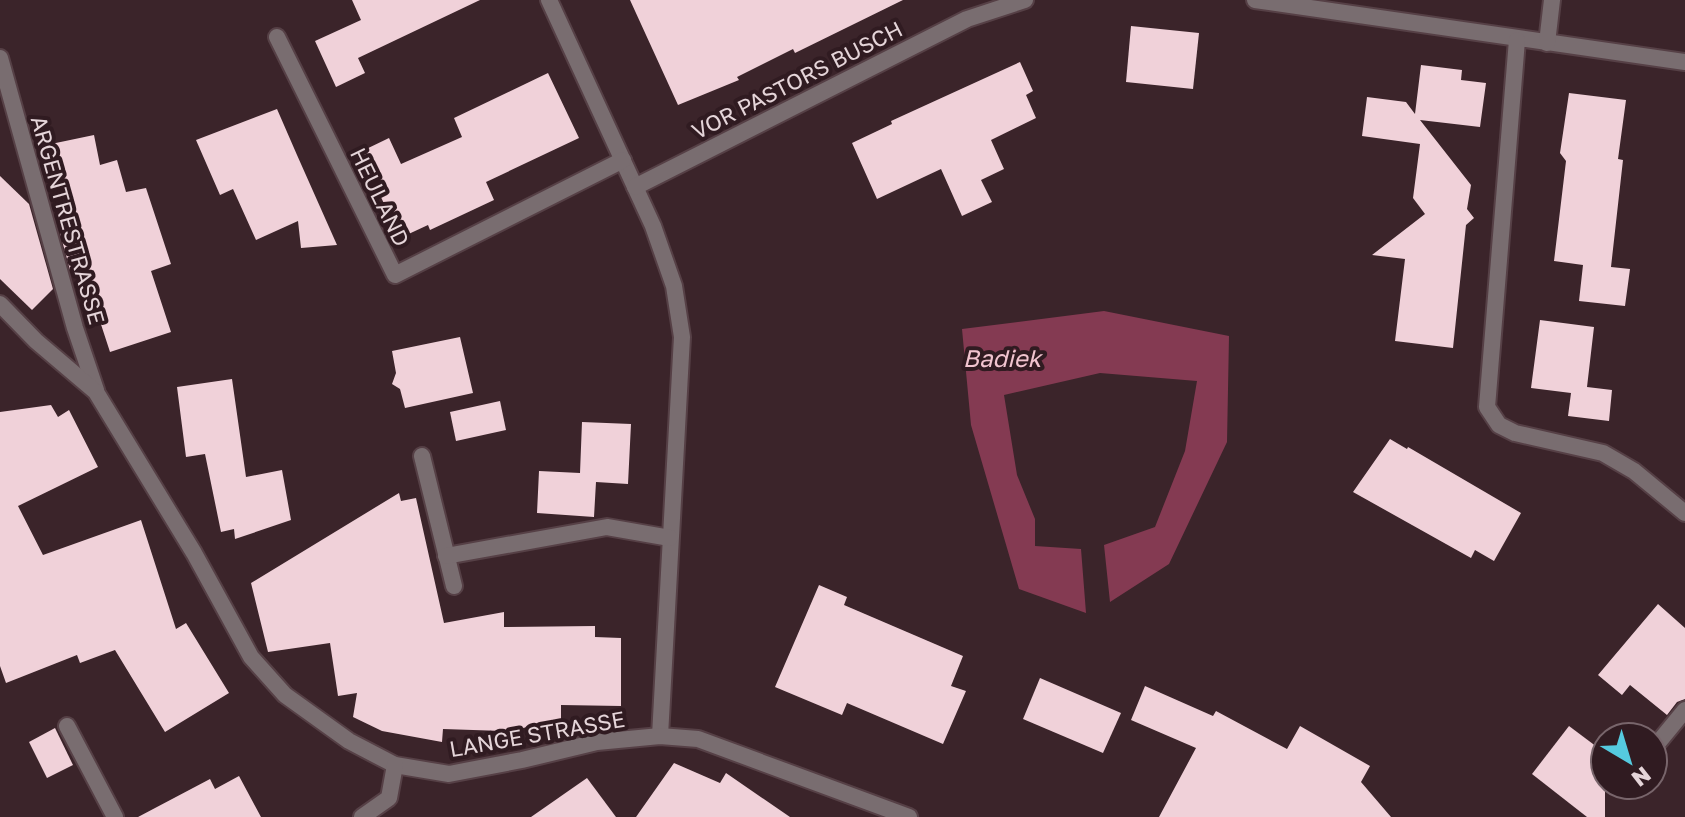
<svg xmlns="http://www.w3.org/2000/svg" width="1685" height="817" font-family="'Golos Text',sans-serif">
<rect width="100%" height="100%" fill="#3b242a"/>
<path fill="#843a52" d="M1104 311 1229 336 1227 442 1169 564 1110 602 1104 545 1155 527 1185 451 1197 381 1100 373 1004 395 1017 475 1035 519V546L1081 549 1086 613 1019 589 971 425 962 329Z"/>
<g fill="#f0d1d9">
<path d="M352 0H480L358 58 365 73 336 87 315 41 361 20Z"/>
<path d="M630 0H903L795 53 793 49 737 77 739 80 678 105Z"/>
<path d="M1131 26 1199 33 1193 89 1126 82Z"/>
<path d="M1020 62 1033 91 1026 95 1036 118 991 140 1004 169 981 180 992 202 962 216 941 169 877 199 852 143 892 124 891 121Z"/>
<path d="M1421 65 1462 70 1461 80 1486 83 1480 127 1420 120 1471 185 1467 209 1474 218 1466 225 1453 348 1395 341 1405 259 1372 255 1425 214 1413 198 1420 144 1362 136 1367 97 1406 102 1415 114Z"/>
<path d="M548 73 579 138 486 182 494 200 430 230 428 225 400 238 360 152 389 138 401 164 462 137 454 118Z"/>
<path d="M1569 93 1626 100 1618 159 1623 160 1611 267 1630 269 1625 306 1579 301 1583 265 1554 261 1566 161 1560 153Z"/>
<path d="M277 109 297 155 337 245 301 248 298 221 256 240 233 189 220 195 196 140Z"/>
<path d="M94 135 100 165 117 160 126 192 146 188 171 264 151 271 171 332 110 352 80 260 70 270 60 233 75 248 51 144Z"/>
<path d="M0 176 29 204 53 289 32 310 0 279Z"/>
<path d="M1540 320 1594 327 1587 387 1612 390 1609 421 1568 416 1571 393 1531 388Z"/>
<path d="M460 337 473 393 405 408 400 389 392 384 396 373 392 351Z"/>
<path d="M232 379 246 477 282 470 291 520 235 539 234 529 221 532 205 454 186 457 177 387Z"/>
<path d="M500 401 506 430 456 441 450 412Z"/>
<path d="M51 405 58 417 69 410 98 467 18 506 43 555 141 520 176 629 186 623 229 693 165 732 115 650 80 663 77 655 6 683 0 666V412Z"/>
<path d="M582 422 631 424 628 484 596 482 594 517 537 513 539 471 580 473Z"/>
<path d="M1390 439 1407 449 1408 447 1521 513 1494 561 1475 550 1471 558 1353 492Z"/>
<path d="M399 493 401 501 416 498 444 623 504 612V627L595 626V637L621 638V706L561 705V722L503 731 443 729 442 742 382 731 353 717 357 693 338 696 330 643 268 652 251 583Z"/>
<path d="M819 585 847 597 844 605 963 656 951 686 966 691 943 744 847 703 842 715 775 687Z"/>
<path d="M1658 604 1685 628V699L1677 702 1667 715 1630 685 1622 695 1598 675Z"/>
<path d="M1040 678 1121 713 1103 753 1023 719Z"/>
<path d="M1145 686 1213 716 1216 711 1287 749 1300 726 1370 766 1361 782 1391 817H1159L1196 748 1131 720Z"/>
<path d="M1569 726 1605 753V817H1587L1532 774Z"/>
<path d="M55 728 73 765 47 778 29 742Z"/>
<path d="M674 763 720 783 726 773 790 817H636Z"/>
<path d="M239 776 261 817H138L210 779 215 789Z"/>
<path d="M587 778 616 817H531Z"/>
</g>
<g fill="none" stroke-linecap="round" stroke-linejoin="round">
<defs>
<path id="service" d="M1653 749 1685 710"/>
<g id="minor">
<path d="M549 0 653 226 674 286 682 337 660 736"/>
<path d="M1255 0 1685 62"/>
<path d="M277 37 395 275 623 160"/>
<path d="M1517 40 1487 407 1499 425 1515 433 1603 453 1634 471 1685 513"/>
<path d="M1547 43 1552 0"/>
<path d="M0 58 75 328 96 390"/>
<path d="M635 187 967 19 1025 0"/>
<path d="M0 304 36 341 96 392 194 553 251 657 285 695 349 741 395 765 449 774 522 760 597 742 660 736 698 739 909 817"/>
<path d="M422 456 454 586"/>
<path d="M446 556 607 527 670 538"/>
<path d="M67 726 115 817"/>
<path d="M362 817 389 798 395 765"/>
</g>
</defs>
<use href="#service" stroke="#564046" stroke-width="20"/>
<use href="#minor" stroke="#564046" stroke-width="20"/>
<use href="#service" stroke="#796d70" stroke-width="16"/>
<use href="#minor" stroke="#796d70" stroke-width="16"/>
</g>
<g text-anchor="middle" stroke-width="8" stroke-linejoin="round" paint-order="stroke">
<g font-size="22" fill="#e5d5d9" stroke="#301b21">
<text transform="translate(797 80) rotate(-27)" y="8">VOR PASTORS BUSCH</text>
<text transform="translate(380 197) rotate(64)" y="8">HEULAND</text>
<text transform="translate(68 220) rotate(74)" y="8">ARGENTRESTRASSE</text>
<text transform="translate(537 734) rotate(-10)" y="8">LANGE STRASSE</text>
</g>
<g font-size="24" font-style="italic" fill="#f1c4cf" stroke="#301b21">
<text x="1002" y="367">Badiek</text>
</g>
</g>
<g transform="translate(1629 761) rotate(142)"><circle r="38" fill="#301b21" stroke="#78656b" stroke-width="2"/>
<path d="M0-6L14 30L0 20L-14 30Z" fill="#55cadf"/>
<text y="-12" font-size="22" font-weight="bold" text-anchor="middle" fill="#e5d5d9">N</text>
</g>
</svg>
